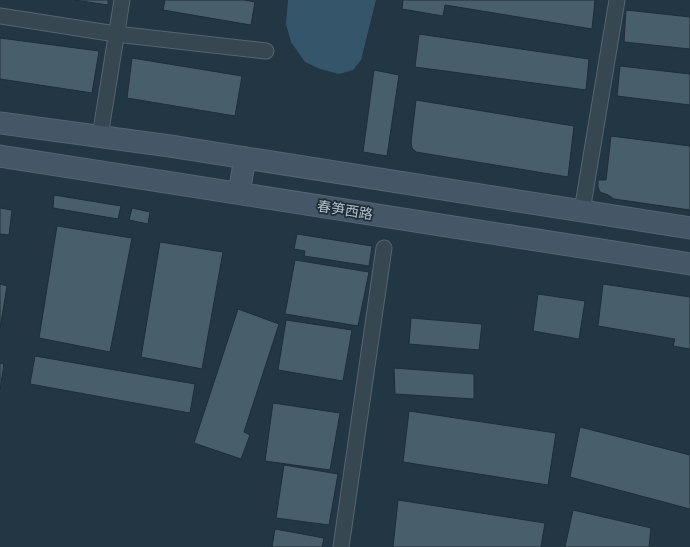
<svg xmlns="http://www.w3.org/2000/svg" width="690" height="547" font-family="'Alegreya Sans','Noto Sans SC',sans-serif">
<rect width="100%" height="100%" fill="#233643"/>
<path fill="#35556b" d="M288 0H376L361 60 353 70 339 74 320 69 305 62 291 42 286 24Z"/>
<g fill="#485e6b" stroke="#1e2e39">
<path d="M74 0H108V5Z"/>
<path d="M165 0H244L255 2 251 25 163 10Z"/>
<path d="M403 0H595L592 29 445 5 443 16 402 9Z"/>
<path d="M626 10 690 17V49L624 42Z"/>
<path d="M419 34 589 59 586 90 415 67Z"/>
<path d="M0 38 99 51 92 93 0 79Z"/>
<path d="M132 58 242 76 235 116 127 98Z"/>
<path d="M620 66 690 74V105L617 96Z"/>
<path d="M374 70 399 75 387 156 363 152Z"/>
<path d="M416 100 574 126 568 177 416 152 412 148 411 142Z"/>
<path d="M611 136 690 146V210L614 199 608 195 600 192 598 187V180H606Z"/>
<path d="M54 195 121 206 118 219 53 208Z"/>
<path d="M0 208 12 210 9 235 0 234Z"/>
<path d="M132 208 150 212 148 224 129 220Z"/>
<path d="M57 226 132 238 110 352 39 338Z"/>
<path d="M297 234 372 246 369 266 304 256 305 251 294 249Z"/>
<path d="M160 242 223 252 202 369 141 357Z"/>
<path d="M295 260 369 272 358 326 285 314Z"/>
<path d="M0 284 7 286 0 329Z"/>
<path d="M603 284 690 297V349L673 346 675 339 598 326Z"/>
<path d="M538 294 585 301 579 339 533 331Z"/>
<path d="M238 309 279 324 244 432 250 435 241 459 194 443Z"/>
<path d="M411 318 482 324 479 350 409 344Z"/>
<path d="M286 320 352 330 343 381 278 370Z"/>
<path d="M35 356 195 384 190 413 30 384Z"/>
<path d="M0 363 4 364 0 390Z"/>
<path d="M394 368 474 374V399L395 394Z"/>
<path d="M273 403 340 413 330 470 265 461Z"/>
<path d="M409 411 556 433 548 485 403 462Z"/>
<path d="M580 427 690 455V509L570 477Z"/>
<path d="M284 465 338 474 329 525 276 518Z"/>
<path d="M398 500 545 523 541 547H393Z"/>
<path d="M573 510 651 528 649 547H565Z"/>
<path d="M275 529 324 538 322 547H272Z"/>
</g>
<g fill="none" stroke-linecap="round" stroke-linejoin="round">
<defs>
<g id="street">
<path d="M0 16 116 34 266 51"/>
<path d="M100 136 122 0"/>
<path d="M582 211 617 0"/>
<path d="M341 547 384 248"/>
</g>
<g id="secondary">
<path d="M0 123 170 146 690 228"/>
<path d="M0 156 690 264"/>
<path d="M239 193 245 158"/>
</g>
</defs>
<use href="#street" stroke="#55656f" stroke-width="17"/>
<use href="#secondary" stroke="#55656f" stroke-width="23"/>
<use href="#street" stroke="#374752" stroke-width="15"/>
<use href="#secondary" stroke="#455766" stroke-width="21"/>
</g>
<g text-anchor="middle" stroke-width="3.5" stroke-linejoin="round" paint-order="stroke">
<g font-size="14" fill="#b4c2cc" stroke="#1c2c38">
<text transform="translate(345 210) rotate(9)" y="5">春笋西路</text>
</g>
</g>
</svg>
